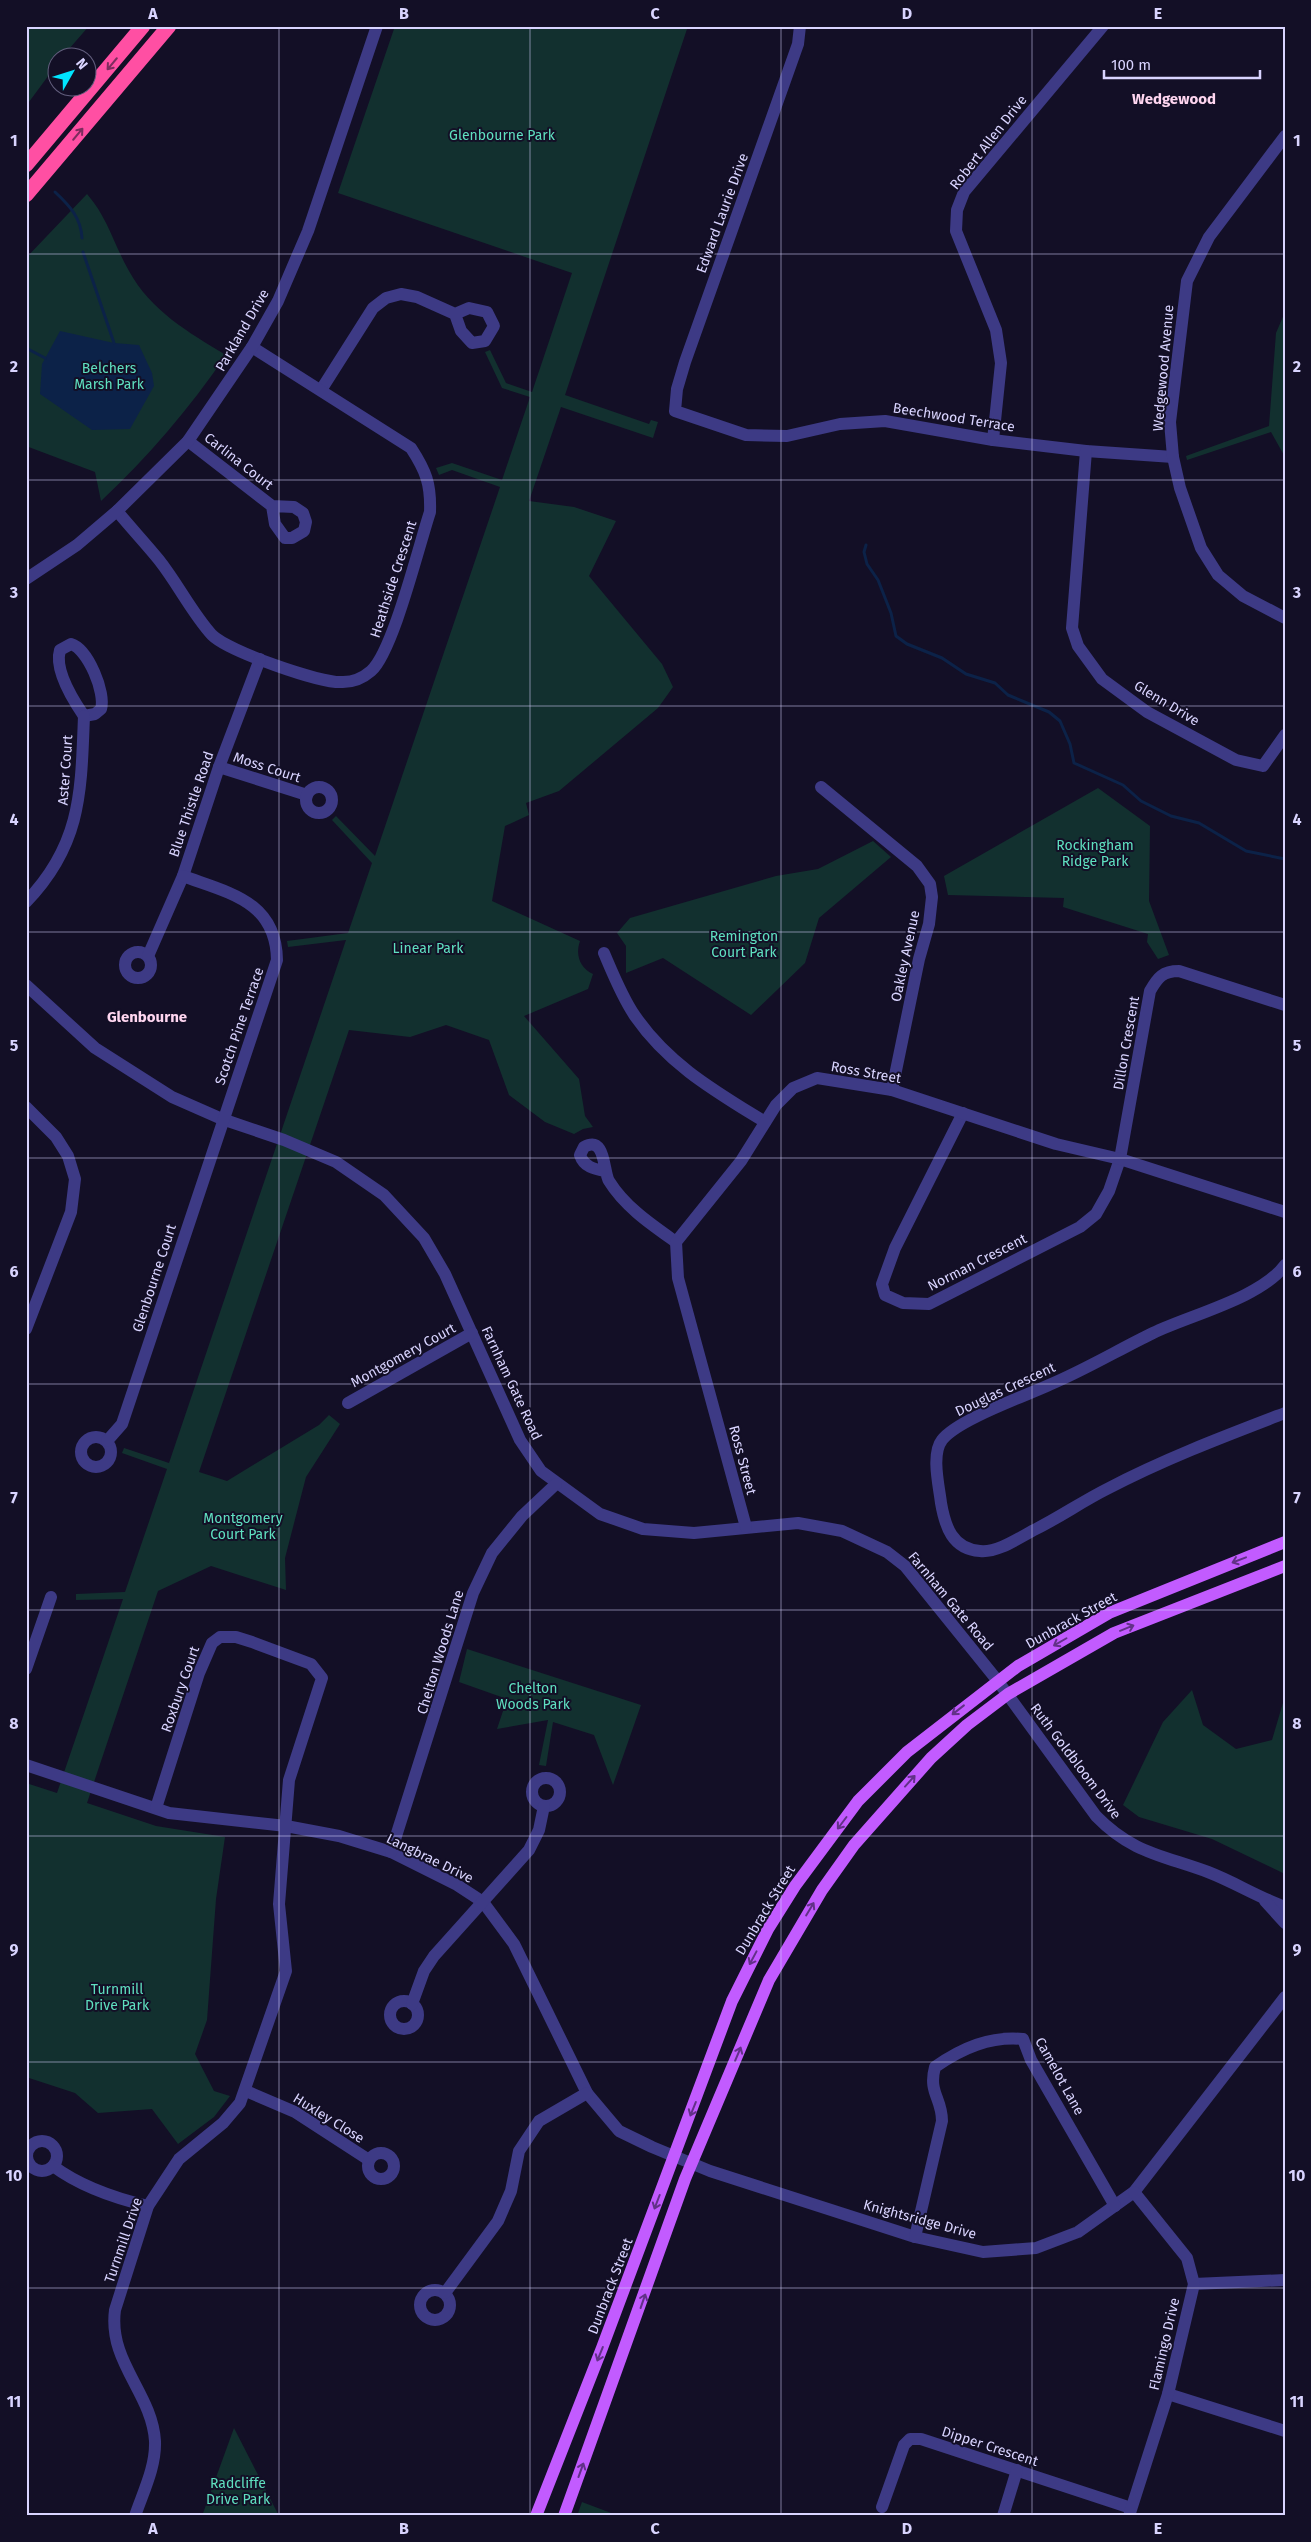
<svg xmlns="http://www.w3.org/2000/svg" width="1311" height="2542" font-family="'Fira Sans',sans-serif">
<rect width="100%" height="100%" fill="#130f26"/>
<g fill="#12302f">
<path d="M26 26H89L62 57 58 58 57 64 26 106Z"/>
<path d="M395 26H688L565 395 649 424 651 420 658 422 653 438 561 407 529 501 574 507 616 521 589 576 662 664 673 687 658 708 559 791 526 803 529 815 505 826 492 901 580 941C575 955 580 968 593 974L588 989 524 1016 579 1079 585 1116 593 1127 583 1129 574 1134 545 1122 509 1095 489 1040 446 1025 410 1037 349 1030 199 1472 227 1481 319 1425 329 1415 340 1424 306 1477 285 1558 286 1590 211 1566 158 1591 87 1803 156 1826 225 1837 216 1899 207 2020 195 2054 214 2091 230 2096 214 2117 178 2144 152 2109 98 2113 75 2093 26 2077V1783L57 1793 123 1599 76 1600V1594L125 1592 167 1469 122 1453 124 1448 169 1463 346 940 288 947 287 941 348 933 372 863 332 820 336 816 375 856 500 487 452 470 439 475 436 468 452 463 502 480 530 397 502 388 485 352 490 350 506 383 532 392 572 273 338 193Z"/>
<path d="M87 194C108 218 113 243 129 271 151 311 188 332 226 355 189 409 148 457 101 501L95 472 26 446V258Z"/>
<path d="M1285 312V457L1271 432 1187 460 1186 456 1269 426 1276 333Z"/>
<path d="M1098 788 1150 826 1149 901 1169 955 1158 959 1147 942 1148 934 1063 907 1064 898 948 895 944 876Z"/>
<path d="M873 841 891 857 819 918 805 963 751 1015 663 958 626 973V946L617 933 630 918 776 876 818 869Z"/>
<path d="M467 1649 641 1705 613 1785 594 1735 553 1722 546 1766 539 1765 548 1720 497 1729 507 1699 459 1682Z"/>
<path d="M1192 1690 1203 1725 1236 1749 1272 1740 1285 1696V1874L1212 1839 1139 1817 1123 1805 1163 1722Z"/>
<path d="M234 2428 279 2516H202Z"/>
<path d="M582 2502 619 2516H577Z"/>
</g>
<path fill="#0c2248" d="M60 331 114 343 139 345 152 373 154 386 130 429 92 430 40 394 42 364Z"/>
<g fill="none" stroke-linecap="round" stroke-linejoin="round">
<g stroke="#0c2248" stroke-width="3">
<path d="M55 192C70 206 81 218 82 238"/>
<path d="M83 252 114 343"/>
<path d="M26 348 45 358"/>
<path d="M866 545 864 552 867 564 878 580 891 613 896 636 907 644 942 658 966 674 995 683 1008 695 1049 712 1060 721 1070 744 1074 763 1123 785 1141 801 1171 816 1199 823 1246 851 1285 859"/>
</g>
<g stroke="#3d3a85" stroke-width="12">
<path d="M800 26 798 44 685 362 677 389 675 411 746 435 787 436 840 424 885 421 993 440 1086 451 1173 457"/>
<path d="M1285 136 1209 237 1187 281 1170 422 1173 457 1180 488 1201 548 1218 575 1243 596 1285 618"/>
<path d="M321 390 373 308 386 298 401 294 417 297 455 314 469 308 487 312 494 326 485 341 472 343 461 331 455 314"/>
<path d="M993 440 1001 363 996 330 956 231 957 210 964 192 1103 26"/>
<path d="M188 441 272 506 294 507 303 513 306 522 304 531 292 538H285L275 524 272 506"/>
<path d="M1086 451 1072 628 1078 646 1102 679 1147 712 1236 760 1263 766 1285 735"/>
<path d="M117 511C131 528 146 544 159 560 178 584 192 613 212 635 228 651 321 684 343 682 353 682 363 678 371 671 393 652 419 545 430 512 431 484 426 471 411 448L252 347"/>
<path d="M26 579 77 545 117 511 188 441 252 347 278 301 308 231 377 26"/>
<path d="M71 644C88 649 106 693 101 709L95 714 84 716C73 700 54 670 60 650Z"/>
<path d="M219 767 307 795"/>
<circle cx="319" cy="800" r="13"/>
<path d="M821 787 917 866 930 884 932 897 929 924 919 959 892 1090"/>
<path d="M26 902C82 844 81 791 84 716"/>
<circle cx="138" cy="965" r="13"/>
<path d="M604 953C613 974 622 997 635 1016 669 1065 715 1091 765 1122"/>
<path d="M148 956 183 876 219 767 260 659"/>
<path d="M26 985 95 1048 172 1097 222 1119 284 1140 336 1162 384 1195 424 1238 445 1274 520 1440 541 1471 600 1514 643 1529 694 1533 798 1523 842 1531 887 1552 905 1566 997 1680 1096 1816C1132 1853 1162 1855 1208 1872 1234 1882 1258 1897 1285 1907"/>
<path d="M26 1107 56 1137 68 1156 75 1179 71 1212 26 1329"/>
<path d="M963 1113 895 1248 882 1284 885 1295 903 1303 929 1304 1080 1227 1096 1214 1109 1191 1120 1159 1150 991C1158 977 1163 971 1179 971L1285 1005"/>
<path d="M605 1171C594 1169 584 1167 580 1155L584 1147C606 1135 603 1171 609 1181 625 1207 652 1225 676 1242"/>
<path d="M1285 1265C1261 1298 1190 1315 1153 1333 1118 1350 1085 1370 1049 1385 1025 1396 957 1420 942 1440 931 1454 939 1486 941 1503 945 1526 952 1549 980 1551 998 1553 1020 1537 1036 1529 1060 1517 1083 1501 1107 1489 1164 1459 1225 1436 1285 1413"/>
<path d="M348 1403 472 1333"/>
<circle cx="96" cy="1452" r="15"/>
<path d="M107 1441 122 1424 277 960C276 901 229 893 183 876"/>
<path d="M746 1527 678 1278 676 1242 741 1161 776 1105 793 1088 817 1078 892 1090 1056 1144 1120 1159 1285 1212"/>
<path d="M26 1669 51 1597"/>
<path d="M26 1765 169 1813 286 1826 339 1836 391 1852 457 1885 483 1902 514 1944 587 2093 619 2131 652 2147 710 2171 915 2237 983 2252 1036 2248 1078 2232 1134 2192 1285 1997"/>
<circle cx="546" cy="1792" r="14"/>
<path d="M391 1852 473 1593 492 1553 522 1516 556 1484"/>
<path d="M1265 1901 1285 1923"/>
<circle cx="404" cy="2015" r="14"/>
<path d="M412 2004 424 1971 434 1956 529 1850 539 1830 544 1806"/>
<path d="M246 2091 295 2112 369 2160"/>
<circle cx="42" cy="2156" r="15"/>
<circle cx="381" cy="2166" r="13"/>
<path d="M53 2166C81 2187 114 2198 148 2206"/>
<path d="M915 2237 942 2121C942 2098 928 2093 935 2067 962 2048 990 2036 1023 2039L1031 2060 1115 2206"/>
<path d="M1194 2284 1285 2280"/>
<circle cx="435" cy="2305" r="15"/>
<path d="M445 2293 498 2221 511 2191 519 2151 539 2121 587 2093"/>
<path d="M1168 2394 1285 2431"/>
<path d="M882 2507 904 2445 910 2439H921L1131 2508"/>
<path d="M135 2516C143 2492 156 2467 155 2441 152 2393 108 2362 115 2310L148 2206 179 2159 223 2123 240 2103 286 1971 279 1904 289 1780 322 1678 311 1664 252 1642 236 1637H220L212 1643 199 1673 156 1808"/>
<path d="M1003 2516 1017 2470"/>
<path d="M1129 2516 1168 2394 1194 2284 1187 2258 1134 2192"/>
</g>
<g stroke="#c25bff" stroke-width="12">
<path d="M536 2516 602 2348 732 2001 768 1929 795 1886 858 1801 907 1752 1018 1666 1109 1613 1285 1542"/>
<path d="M564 2516 685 2179 769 1980 822 1890 854 1845 931 1758 967 1725 1008 1694 1114 1633 1285 1566"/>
</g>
<g stroke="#ff4fa3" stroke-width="15">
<path d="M26 165 143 26"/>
<path d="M26 195 169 26"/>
</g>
</g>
<defs><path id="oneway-shaft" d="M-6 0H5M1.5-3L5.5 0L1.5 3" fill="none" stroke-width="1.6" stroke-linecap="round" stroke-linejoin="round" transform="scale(1.25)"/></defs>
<g stroke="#7d2c5e">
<use href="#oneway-shaft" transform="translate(112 64) rotate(130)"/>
<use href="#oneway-shaft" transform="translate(78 134) rotate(-50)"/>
</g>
<g stroke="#623188">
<use href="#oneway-shaft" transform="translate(1239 1560) rotate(159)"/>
<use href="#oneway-shaft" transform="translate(1127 1628) rotate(-22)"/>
<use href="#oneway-shaft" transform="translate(1060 1642) rotate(150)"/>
<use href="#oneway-shaft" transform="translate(958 1710) rotate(142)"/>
<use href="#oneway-shaft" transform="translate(910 1781) rotate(-48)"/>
<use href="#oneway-shaft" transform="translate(842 1823) rotate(127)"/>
<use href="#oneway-shaft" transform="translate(810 1909) rotate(-59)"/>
<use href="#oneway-shaft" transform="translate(753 1958) rotate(118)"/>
<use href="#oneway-shaft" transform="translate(738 2054) rotate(-67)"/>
<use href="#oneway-shaft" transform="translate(693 2109) rotate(112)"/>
<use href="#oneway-shaft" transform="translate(657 2202) rotate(111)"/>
<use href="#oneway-shaft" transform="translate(643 2301) rotate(-71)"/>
<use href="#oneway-shaft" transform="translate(600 2354) rotate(112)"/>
<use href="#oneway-shaft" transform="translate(581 2470) rotate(-70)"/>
</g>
<path fill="none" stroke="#d9d4ff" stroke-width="1" stroke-opacity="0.55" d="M279 26V2516M530 26V2516M781 26V2516M1032 26V2516M26 254H1285M26 480H1285M26 706H1285M26 932H1285M26 1158H1285M26 1384H1285M26 1610H1285M26 1836H1285M26 2062H1285M26 2288H1285"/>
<g text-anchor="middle" stroke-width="4" stroke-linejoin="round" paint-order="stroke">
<g font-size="14" fill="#5fe0c0" stroke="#130f26">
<text x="502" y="140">Glenbourne Park</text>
<text x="109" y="373">Belchers<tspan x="109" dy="16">Marsh Park</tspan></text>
<text x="1095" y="850">Rockingham<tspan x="1095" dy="16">Ridge Park</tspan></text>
<text x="744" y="941">Remington<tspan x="744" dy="16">Court Park</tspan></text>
<text x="428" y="953">Linear Park</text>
<text x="243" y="1523">Montgomery<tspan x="243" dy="16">Court Park</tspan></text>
<text x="533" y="1693">Chelton<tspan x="533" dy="16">Woods Park</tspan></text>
<text x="117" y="1994">Turnmill<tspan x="117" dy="16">Drive Park</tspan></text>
<text x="238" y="2488">Radcliffe<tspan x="238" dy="16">Drive Park</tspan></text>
</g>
<g font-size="14" fill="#d9d4ff" stroke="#130f26">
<text transform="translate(988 142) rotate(-52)" y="5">Robert Allen Drive</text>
<text transform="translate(722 213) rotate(-70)" y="5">Edward Laurie Drive</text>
<text transform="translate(242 330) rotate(-60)" y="5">Parkland Drive</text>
<text transform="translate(1163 368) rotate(-85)" y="5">Wedgewood Avenue</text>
<text transform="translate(954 417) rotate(9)" y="5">Beechwood Terrace</text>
<text transform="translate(239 461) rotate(38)" y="5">Carlina Court</text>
<text transform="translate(393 579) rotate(-72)" y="5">Heathside Crescent</text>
<text transform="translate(1167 703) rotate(31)" y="5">Glenn Drive</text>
<text transform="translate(267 767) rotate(18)" y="5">Moss Court</text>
<text transform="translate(65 770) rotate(-86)" y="5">Aster Court</text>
<text transform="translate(191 804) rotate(-71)" y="5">Blue Thistle Road</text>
<text transform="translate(905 956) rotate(-78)" y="5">Oakley Avenue</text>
<text transform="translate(239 1026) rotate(-71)" y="5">Scotch Pine Terrace</text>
<text transform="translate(1126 1043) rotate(-80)" y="5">Dillon Crescent</text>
<text transform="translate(866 1072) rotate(10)" y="5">Ross Street</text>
<text transform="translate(977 1262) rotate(-27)" y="5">Norman Crescent</text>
<text transform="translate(154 1278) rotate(-72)" y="5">Glenbourne Court</text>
<text transform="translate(403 1355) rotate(-29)" y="5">Montgomery Court</text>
<text transform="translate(512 1383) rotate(65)" y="5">Farnham Gate Road</text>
<text transform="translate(1005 1389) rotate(-25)" y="5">Douglas Crescent</text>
<text transform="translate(743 1460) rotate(75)" y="5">Ross Street</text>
<text transform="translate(951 1601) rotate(50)" y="5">Farnham Gate Road</text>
<text transform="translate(1071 1620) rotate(-29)" y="5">Dunbrack Street</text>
<text transform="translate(440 1652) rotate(-73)" y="5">Chelton Woods Lane</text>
<text transform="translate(180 1689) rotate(-71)" y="5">Roxbury Court</text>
<text transform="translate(1076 1761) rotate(53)" y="5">Ruth Goldbloom Drive</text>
<text transform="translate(430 1858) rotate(26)" y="5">Langbrae Drive</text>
<text transform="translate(765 1910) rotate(-59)" y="5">Dunbrack Street</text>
<text transform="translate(1060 2076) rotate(61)" y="5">Camelot Lane</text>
<text transform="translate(329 2118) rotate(32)" y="5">Huxley Close</text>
<text transform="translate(920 2219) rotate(15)" y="5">Knightsridge Drive</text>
<text transform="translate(123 2240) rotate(-71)" y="5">Turnmill Drive</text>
<text transform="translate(610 2286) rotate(-69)" y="5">Dunbrack Street</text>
<text transform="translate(1164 2344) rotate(-77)" y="5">Flamingo Drive</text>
<text transform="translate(990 2446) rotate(18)" y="5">Dipper Crescent</text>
</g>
<g font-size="15" font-weight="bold" fill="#ffd6f0" stroke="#130f26">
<text x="1174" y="104">Wedgewood</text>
<text x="147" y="1022">Glenbourne</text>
</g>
</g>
<rect width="1311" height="2542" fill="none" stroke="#130f26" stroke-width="55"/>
<g transform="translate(72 72) rotate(51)"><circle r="24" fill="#130f26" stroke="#625e7d"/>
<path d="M0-4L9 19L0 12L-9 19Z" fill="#00e5ff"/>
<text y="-8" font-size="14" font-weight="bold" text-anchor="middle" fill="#d9d4ff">N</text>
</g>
<path d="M1104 70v8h156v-8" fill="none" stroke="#d9d4ff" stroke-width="2.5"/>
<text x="1111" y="70" font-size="15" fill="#d9d4ff" stroke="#130f26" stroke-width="4" paint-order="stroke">100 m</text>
<rect x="28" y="28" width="1256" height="2486" fill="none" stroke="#d9d4ff" stroke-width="2"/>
<g font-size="16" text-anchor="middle" font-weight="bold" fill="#d9d4ff">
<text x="153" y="19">A</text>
<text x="404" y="19">B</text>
<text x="655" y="19">C</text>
<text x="907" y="19">D</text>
<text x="1158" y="19">E</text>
<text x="14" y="146">1</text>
<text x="1297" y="146">1</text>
<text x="14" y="372">2</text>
<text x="1297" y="372">2</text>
<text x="14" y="598">3</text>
<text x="1297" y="598">3</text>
<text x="14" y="825">4</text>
<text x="1297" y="825">4</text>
<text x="14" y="1051">5</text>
<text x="1297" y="1051">5</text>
<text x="14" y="1277">6</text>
<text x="1297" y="1277">6</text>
<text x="14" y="1503">7</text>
<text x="1297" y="1503">7</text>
<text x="14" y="1729">8</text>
<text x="1297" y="1729">8</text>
<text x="14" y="1955">9</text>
<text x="1297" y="1955">9</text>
<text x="14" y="2181">10</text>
<text x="1297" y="2181">10</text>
<text x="14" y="2407">11</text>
<text x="1297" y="2407">11</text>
<text x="153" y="2534">A</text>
<text x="404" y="2534">B</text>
<text x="655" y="2534">C</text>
<text x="907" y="2534">D</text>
<text x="1158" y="2534">E</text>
</g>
</svg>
